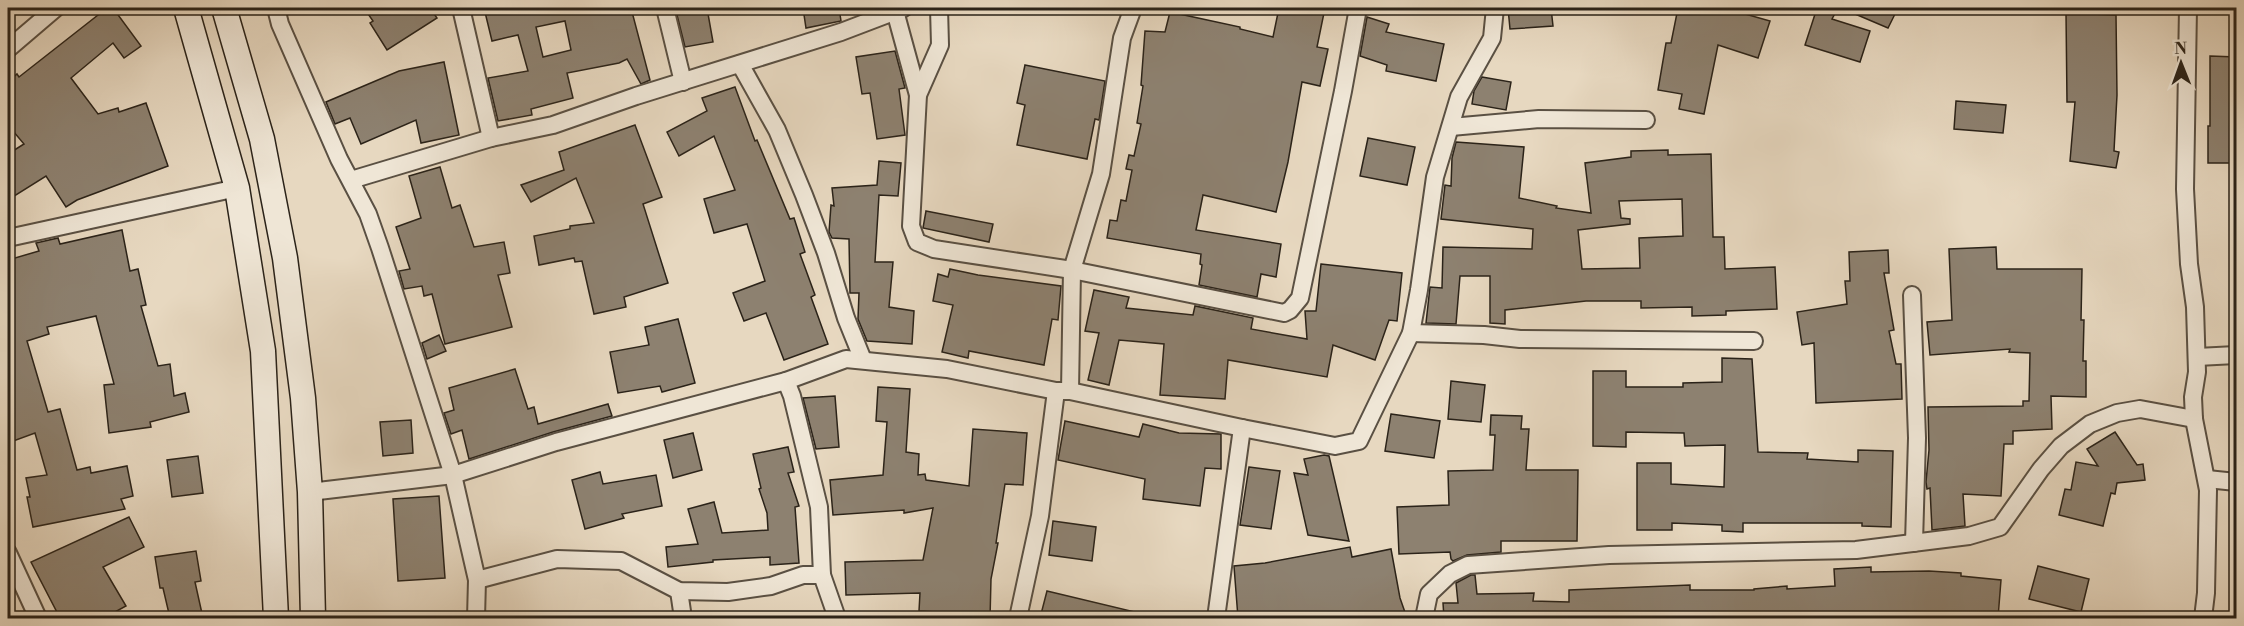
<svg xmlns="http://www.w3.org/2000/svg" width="2244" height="626" font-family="'Libre Bodoni',serif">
<rect width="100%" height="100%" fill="#e7d8c0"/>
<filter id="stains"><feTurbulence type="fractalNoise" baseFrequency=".00333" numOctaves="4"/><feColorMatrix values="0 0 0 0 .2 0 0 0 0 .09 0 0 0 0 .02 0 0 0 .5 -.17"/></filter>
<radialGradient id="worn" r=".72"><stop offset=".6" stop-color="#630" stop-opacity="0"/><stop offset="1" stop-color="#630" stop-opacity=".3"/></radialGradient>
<g fill="#8d8170" stroke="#2b2319" stroke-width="1.5" fill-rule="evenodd">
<path d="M107 8H113L141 46 124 58 113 43 71 78 98 114 118 108 119 112 146 103 168 166 77 200 66 207 46 176 8 200V154L24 144 8 125V82L17 74 19 77Z"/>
<path d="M364 8H430L437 18 387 50 370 23 373 21Z"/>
<path d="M484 8H631L650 80 641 84 627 59 619 63 567 73 573 98 531 109 532 115 498 121 488 78 528 71 518 35 492 41ZM565 21 571 50 543 57 536 27Z"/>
<path d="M698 8H707L713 42 685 47 676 11Z"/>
<path d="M803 8H839L841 21 806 28Z"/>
<path d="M1279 8H1325L1317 47 1328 49 1320 86 1302 82 1288 162 1276 212 1203 195 1196 230 1281 244 1276 277 1261 274 1257 297 1199 285 1202 265 1200 264 1201 254 1107 238 1110 220 1117 221 1121 200 1126 201 1132 170 1126 169 1129 155 1134 156 1141 124 1137 123 1143 86 1141 85 1145 31 1165 32 1170 12 1240 27V29L1273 37Z"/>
<path d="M1508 8H1551L1553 26 1510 29Z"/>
<path d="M1678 8H1724L1770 21 1758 58 1718 45 1704 114 1679 109 1682 94 1658 90 1666 43H1671Z"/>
<path d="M1817 8H1838L1832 19 1870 31 1860 62 1805 45Z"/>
<path d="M1841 8H1880L1895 14 1888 28Z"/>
<path d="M2066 13 2116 15 2117 95 2114 151 2119 152 2116 168 2070 161 2075 102H2067Z"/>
<path d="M1367 17 1389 24 1386 32 1444 44 1436 81 1386 71 1387 65 1360 56Z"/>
<path d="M895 51 905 88 899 89 905 135 877 139 870 93 862 94 856 57Z"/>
<path d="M2210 56 2236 57V163H2208V126H2210Z"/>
<path d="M444 62 459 135 421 143 416 120 361 144 350 118 335 124 326 102 399 71Z"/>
<path d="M1025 65 1105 81 1099 120 1095 119 1087 159 1017 145 1025 105 1017 103Z"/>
<path d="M1482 77 1511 82 1506 110 1472 104 1474 91Z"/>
<path d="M735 87 755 141 757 140 790 219 794 218 805 252 800 254 815 295 811 297 828 344 784 360 766 313 744 321 733 293 765 281 747 224 714 233 704 199 735 190 714 136 679 156 667 132 707 111 702 98Z"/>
<path d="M1956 101 2006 105 2003 133 1954 129Z"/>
<path d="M635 125 662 197 643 204 668 283 624 297 626 307 594 314 582 261 575 262 574 258 539 265 534 236 570 229V226L594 223 576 178 531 202 521 185 564 170 559 152Z"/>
<path d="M1368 138 1415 147 1407 185 1360 176Z"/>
<path d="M1456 142 1524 147 1519 198 1557 206 1556 208 1591 213 1585 163 1631 157V151L1668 150V155L1711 154 1713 237H1724L1725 269 1775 267 1777 309 1726 311V315L1692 316V307L1641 308V301H1586L1505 310V324L1490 323V276H1460L1456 324 1426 323 1430 287 1442 288 1443 247 1532 249 1533 229 1441 219 1445 185 1451 186 1452 158ZM1682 199 1683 236 1639 238 1640 268 1582 269 1578 230 1630 224V219L1621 218 1619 201Z"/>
<path d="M879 161 901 163 898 196 879 195 875 262H893L889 307 914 311 912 344 867 341 858 319 859 293H850L849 239 832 238 829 232 831 205 834 206 832 188 877 185Z"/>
<path d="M440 167 452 208 460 205 474 247 504 242 510 273 498 275 512 327 445 344 432 294 424 296 422 286 404 289 399 271 410 269 396 227 421 218 409 176Z"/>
<path d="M926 211 993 224 989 242 923 228Z"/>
<path d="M122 230 130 271 138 269 146 305 141 306 158 366 170 364 174 396 185 393 189 412 150 422 151 427 109 433 104 385 114 384 96 316 47 327 49 334 27 341 48 412 60 409 77 470 90 467 91 473 127 466 133 496 121 499 125 509 33 527 27 497H30L26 478 47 475 35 433 8 443V260L39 251 36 243 58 238 60 244Z"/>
<path d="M1996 247 1997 269H2082L2081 320H2084L2083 361H2086V397L2051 396 2052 429 2013 431V444H2004L2001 496 1963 494 1965 526 1932 530 1930 488 1927 489 1926 482 1929 450 1928 407 2023 406V401H2029L2030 353 2009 352 2010 349 1930 355 1927 322 1952 320 1949 249Z"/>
<path d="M1888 250 1889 273H1884L1894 330 1889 331 1896 364H1901L1902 399 1816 403 1814 343 1802 345 1797 312 1847 304 1845 281H1850L1849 252Z"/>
<path d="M1321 264 1402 273 1397 321 1389 320 1375 360 1333 345 1327 377 1228 360 1225 399 1160 395 1164 344 1119 340 1109 385 1088 380 1099 333 1085 331 1094 290 1129 297 1126 308 1193 315 1195 306 1253 318 1251 329 1307 339 1305 311H1316Z"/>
<path d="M950 269 978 275 1061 286 1058 320 1052 319 1044 365 969 351 968 358 942 352 953 305 933 301 938 274 948 277Z"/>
<path d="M678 319 695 383 662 392 660 386 618 393 610 352 649 345 645 327Z"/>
<path d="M439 335 446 351 427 359 422 343Z"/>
<path d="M1722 358 1752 359 1758 452 1808 453 1807 459 1858 462V450L1893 451 1891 527 1862 526V523H1743V532L1722 531V525L1672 523V530H1637V463H1671V484L1724 487 1725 445 1685 446 1684 433 1626 432V447L1593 446V371H1626V387H1683V383L1722 382Z"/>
<path d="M515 369 528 409 534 407 538 424 608 404 612 416 553 432 469 459 462 430 451 434 444 413 454 410 449 388Z"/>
<path d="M1451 381 1485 385 1481 422 1448 419Z"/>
<path d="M878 387 910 389 906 452 919 454 918 475 925 474 926 480 969 486 973 429 1027 433 1023 485 1005 484 996 543H998L991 579 990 618H953V613L919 611 920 593 846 595 845 562 923 560 933 508 904 513V510L833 515 830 480 883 475 887 422 876 421Z"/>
<path d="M835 396 839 447 816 449 803 398Z"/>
<path d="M1391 414 1440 421 1434 458 1385 451Z"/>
<path d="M1491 415 1522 416 1521 429H1529L1526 470H1578L1577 541H1501V552L1467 555 1453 561 1451 559 1450 552 1399 554 1397 507 1449 505 1448 471 1493 470 1495 435H1490Z"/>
<path d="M411 420 413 453 383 456 380 422Z"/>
<path d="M1065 421 1139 437 1143 424 1179 433 1221 434V469L1205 468 1200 506 1143 499 1145 479 1058 460Z"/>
<path d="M2115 432 2137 465 2143 464 2145 480 2117 483 2115 494 2111 493 2103 526 2059 515 2065 489 2071 490 2076 462 2098 466 2087 449Z"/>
<path d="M693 433 702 470 673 478 664 440Z"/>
<path d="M788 447 794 472 788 473 799 506 795 507 799 563 770 565V557L713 560V562L668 567 666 547 698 544 688 509 714 502 722 533 768 530 767 513 759 489 761 488 753 454Z"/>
<path d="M1324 455 1329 456 1349 541 1308 535 1294 473 1308 475 1304 459Z"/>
<path d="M198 456 203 493 172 497 167 460Z"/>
<path d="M1249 467 1280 471 1271 529 1240 525Z"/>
<path d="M600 472 603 484 656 475 662 506 622 514 624 518 585 529 572 480Z"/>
<path d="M439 496 445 578 398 581 393 499Z"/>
<path d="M129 517 144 547 103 567 126 606 104 618H60L31 562Z"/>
<path d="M1053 521 1096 527 1092 561 1049 555Z"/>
<path d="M1350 547 1352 557 1391 549 1400 598 1407 618H1238L1234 566 1265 563Z"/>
<path d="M196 551 201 581 195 582 203 618H170L163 588H160L155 557Z"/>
<path d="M2038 566 2089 579 2081 612 2029 599Z"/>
<path d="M1871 567V572L1929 571 1961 573V576L2001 580 1998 618H1444L1443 603H1458L1456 583 1471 575H1475L1477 594 1534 593 1533 601 1569 602V590L1690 585V590H1754V589L1787 586V589L1835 586 1834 569Z"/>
<path d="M1047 591 1135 612V618H1040Z"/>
</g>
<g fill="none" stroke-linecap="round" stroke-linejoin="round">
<defs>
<g id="minor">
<path d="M276 8 280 24 339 159 368 214 380 248 453 475 477 580 476 618"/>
<path d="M461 8 491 138"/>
<path d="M665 8 683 82"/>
<path d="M939 8 940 45 918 95 911 226 917 242 934 249 1072 270 1284 313 1290 310 1300 298 1343 91 1358 8"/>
<path d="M2188 8 2185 189 2189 264 2195 307 2197 372 2193 397 2194 419 2208 490 2206 593 2203 618"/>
<path d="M895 11 918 95"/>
<path d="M8 49 56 8"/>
<path d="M740 64 777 130 804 195 826 253 846 318 863 360"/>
<path d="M1451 127 1539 119 1646 120"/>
<path d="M351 180 491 138 553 125 636 96 841 32 904 8"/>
<path d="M8 238 237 188"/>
<path d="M1912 295 1917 438 1914 543"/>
<path d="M1411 333 1484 335 1520 339 1754 341"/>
<path d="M2197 357 2236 355"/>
<path d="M786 381 792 396 819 507 822 575 837 618"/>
<path d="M1070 391 1072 270 1101 174 1122 38 1133 8"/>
<path d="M2207 479 2236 482"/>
<path d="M310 492 453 475 556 442 786 381 846 359 947 369 1056 391H1070L1242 428 1335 446 1359 441 1411 333 1419 290 1435 177 1459 97 1492 38 1495 8"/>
<path d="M8 553 38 618"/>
<path d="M477 580 557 559 621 561 679 591 728 592 771 586 803 575H822"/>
<path d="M679 591 683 618"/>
<path d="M1018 618 1040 516 1056 391"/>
<path d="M1216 618 1242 428"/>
<path d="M1424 618 1429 594 1450 574 1468 565 1609 555 1856 550 1969 536 2000 527 2041 469 2061 446 2090 424 2117 413 2140 409 2194 419"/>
</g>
<g id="secondary">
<path d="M186 8 237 188 263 351 276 618"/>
<path d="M224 8 262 139 285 258 303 398 310 492 313 618"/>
</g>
</defs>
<use href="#minor" stroke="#5a5043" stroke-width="20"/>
<use href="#secondary" stroke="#2b2319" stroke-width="27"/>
<use href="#minor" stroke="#efe6d6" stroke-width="16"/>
<use href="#secondary" stroke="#efe6d6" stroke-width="24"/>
</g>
<rect width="2244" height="626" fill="none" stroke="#e7d8c0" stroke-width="30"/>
<rect x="9" y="9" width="2226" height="608" fill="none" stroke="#2b2319" stroke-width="3"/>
<rect x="15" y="15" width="2214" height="596" fill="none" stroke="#2b2319" stroke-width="1.5"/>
<g transform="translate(2181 63) rotate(359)" stroke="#efe6d6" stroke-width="4.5" paint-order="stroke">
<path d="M0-4.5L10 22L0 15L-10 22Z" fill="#2b2319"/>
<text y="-9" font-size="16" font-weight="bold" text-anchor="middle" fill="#2b2319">N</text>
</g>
<rect width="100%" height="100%" filter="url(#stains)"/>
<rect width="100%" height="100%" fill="url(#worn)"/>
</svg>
